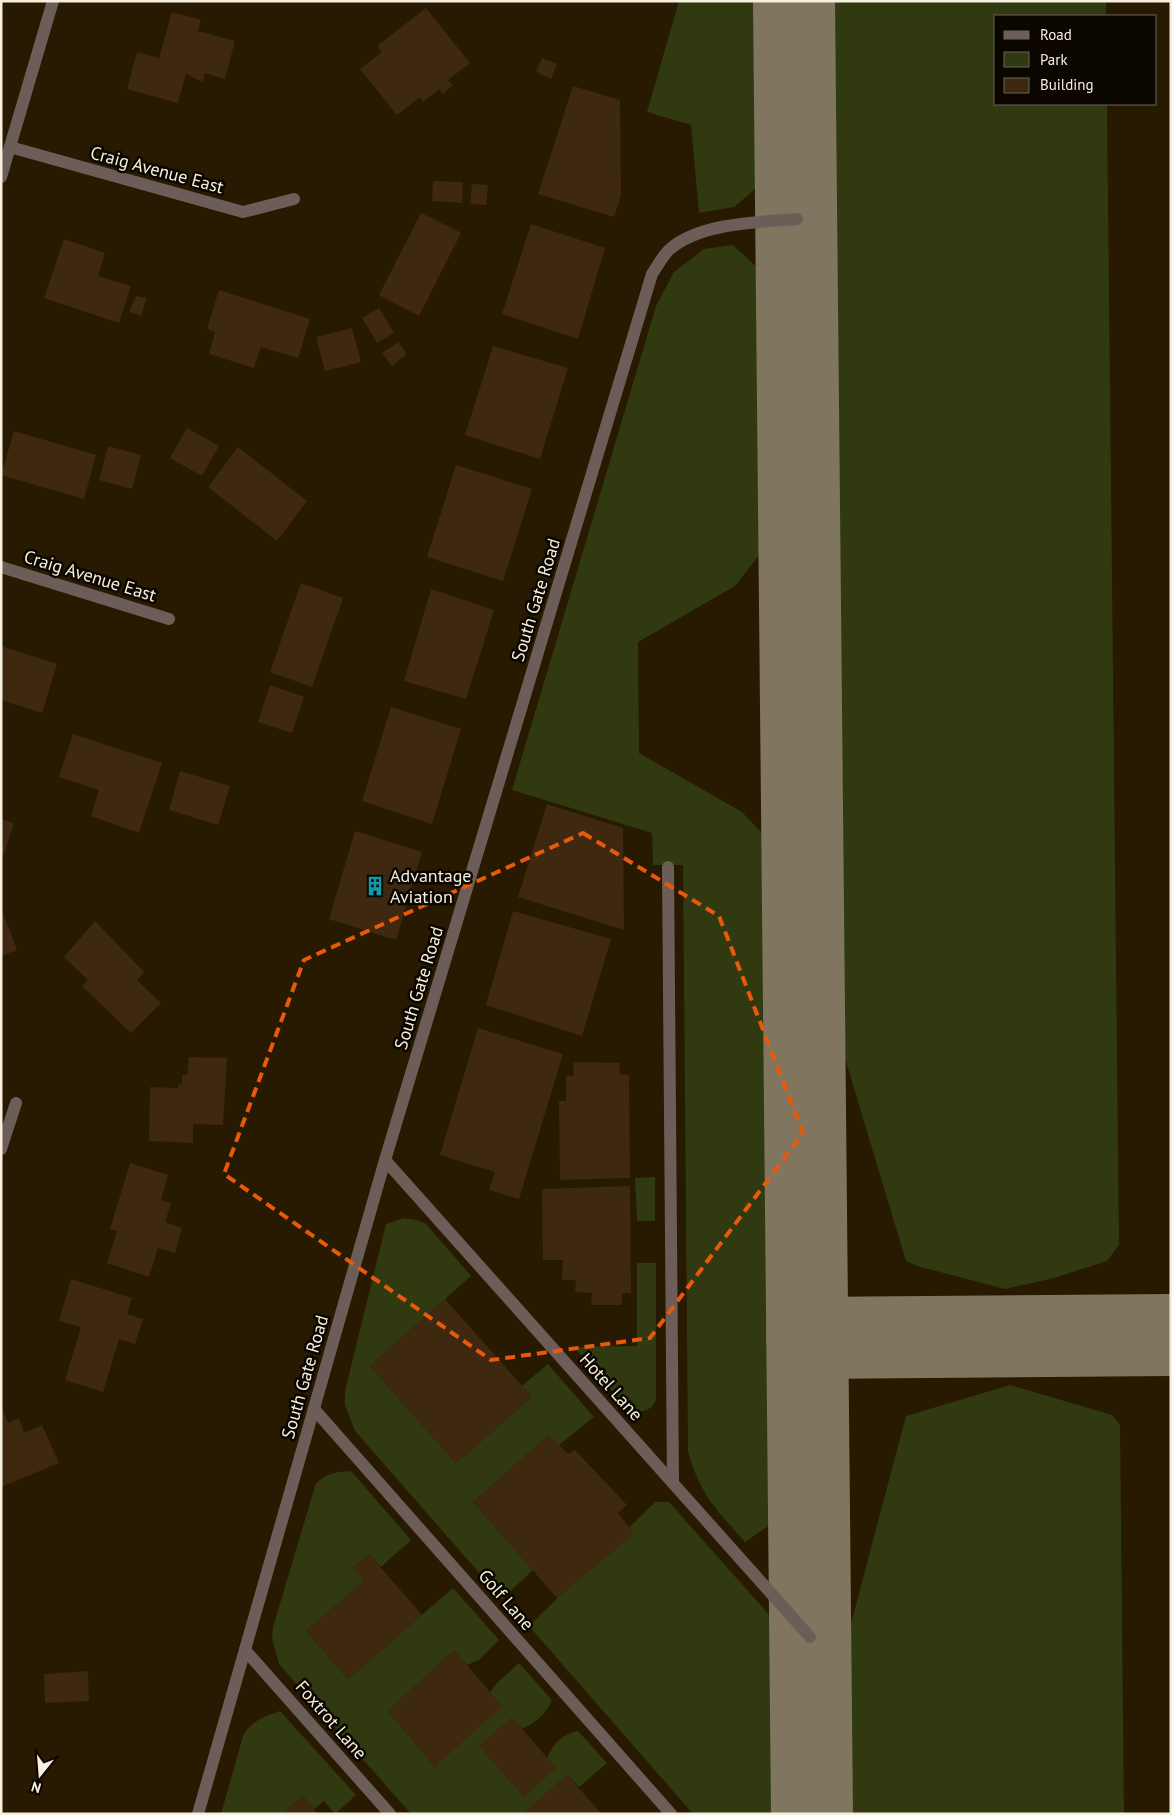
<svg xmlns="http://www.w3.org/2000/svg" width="1172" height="1815" font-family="'PT Sans',sans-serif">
<rect width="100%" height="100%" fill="#271a00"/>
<g fill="#313910">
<path d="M679 1H763L767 179 734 207 699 213 691 125 647 112Z"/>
<path d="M829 1H1106V16H996V104H1107L1119 1245 1107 1261 1054 1278 1005 1289 917 1266 906 1261 841 1045Z"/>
<path d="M733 245 763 273 766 527 758 557 735 586 638 642 639 753 742 812 760 831 770 861 768 1246 773 1523 745 1542C716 1509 700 1495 688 1451L683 865H653L652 833 512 790 656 306 674 272 704 249Z"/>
<path d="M655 1177V1221H637L635 1178Z"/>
<path d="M404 1218 417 1220 426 1224 471 1276 370 1366 456 1463 532 1397 522 1386 548 1364 594 1417 559 1445 549 1435 473 1502 533 1570 502 1599 355 1431 345 1405V1391L386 1224Z"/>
<path d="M637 1263H656V1399C652 1411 642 1413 630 1412L574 1347 637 1346Z"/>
<path d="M1010 1385 1112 1415 1120 1425 1124 1814H850L848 1635 906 1416Z"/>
<path d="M351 1471 411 1540 381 1567 369 1554 353 1567 364 1581 306 1631 348 1679 453 1588 499 1640 479 1660 467 1665 454 1650 388 1711 435 1767 497 1683 519 1663 552 1700C541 1728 506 1735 480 1746L523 1796 556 1768 547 1758C553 1743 563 1734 578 1731L607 1763 579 1787 567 1775 523 1814H411L279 1664 272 1639 273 1627 316 1483C327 1473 336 1472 351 1471Z"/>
<path d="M655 1502H669L772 1618 776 1814H693L529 1626Z"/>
<path d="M280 1711 356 1795 335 1814 324 1801 314 1809 303 1796 282 1814H221L243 1736C252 1720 264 1717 280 1711Z"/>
</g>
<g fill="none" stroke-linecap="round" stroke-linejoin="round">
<g stroke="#80755e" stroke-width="82">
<path d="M794 1 812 1814"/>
<path d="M807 1338 1171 1335"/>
</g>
</g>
<g fill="#3f2810">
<path d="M426 8 470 63 448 80 453 85 443 94 439 89 423 102 420 97 397 115 360 69 382 52 377 46Z"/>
<path d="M172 12 201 20 198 31 235 41 225 79 205 73 203 82 186 74 178 103 127 89 137 52 159 58Z"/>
<path d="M542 58 557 64 551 79 536 72Z"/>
<path d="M573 86 620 100 621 196 614 217 538 194Z"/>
<path d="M433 181 463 182 462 203 432 201Z"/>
<path d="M472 184 488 185 486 205 470 204Z"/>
<path d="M421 213 461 233 419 316 379 295Z"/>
<path d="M531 224 605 248 578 339 502 314Z"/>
<path d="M64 239 105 253 98 276 131 286 119 323 44 298Z"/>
<path d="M219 290 310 319 298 358 261 347 254 368 209 354 215 332 207 329Z"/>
<path d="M136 296 147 298 141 316 129 312Z"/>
<path d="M379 308 394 333 377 343 362 318Z"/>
<path d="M352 328 361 362 325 371 316 337Z"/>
<path d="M398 342 407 354 392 366 382 353Z"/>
<path d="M493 346 568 368 540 459 465 435Z"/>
<path d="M187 428 219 446 202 476 170 458Z"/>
<path d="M14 431 96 455 84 499 1 475Z"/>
<path d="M108 446 141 455 132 489 99 480Z"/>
<path d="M238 447 307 501 277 541 208 487Z"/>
<path d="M456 465 532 489 503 581 427 557Z"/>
<path d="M301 583 343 598 312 687 270 672Z"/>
<path d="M431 589 494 610 466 699 404 681Z"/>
<path d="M1 646 57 664 42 713 1 700Z"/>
<path d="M270 685 304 697 292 733 258 722Z"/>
<path d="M391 707 461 729 432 824 362 801Z"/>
<path d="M73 734 162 763 139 833 91 816 99 790 59 777Z"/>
<path d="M180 771 230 786 218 825 169 810Z"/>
<path d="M547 804 623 828 624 930 518 897Z"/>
<path d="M1 819 14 823 4 854 1 853Z"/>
<path d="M355 831 422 852 396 940 329 919Z"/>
<path d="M1 908 17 950 1 956Z"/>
<path d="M513 911 611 939 582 1036 486 1005Z"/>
<path d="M95 921 144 972 137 980 161 1003 131 1033 82 986 88 980 64 957Z"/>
<path d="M478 1028 563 1054 519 1199 489 1190 495 1172 440 1155Z"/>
<path d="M189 1057 227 1058 223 1125 193 1124V1143L149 1141 150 1087 178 1088 179 1083 182 1084V1075H187Z"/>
<path d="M573 1062 620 1063 619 1074 629 1075 630 1178 560 1180 559 1101H566V1076H574Z"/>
<path d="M130 1163 168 1175 161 1200 171 1203 165 1222 182 1228 175 1253 158 1248 149 1277 107 1263 117 1231 110 1229Z"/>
<path d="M630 1186 631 1293H622V1305H591L592 1293 575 1292 576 1280H562L563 1260H543L542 1189Z"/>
<path d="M71 1279 132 1298 127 1314 143 1319 135 1344 119 1339 103 1392 65 1380 81 1327 59 1321Z"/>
<path d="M445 1299 532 1397 456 1463 370 1366Z"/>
<path d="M1 1406 8 1423 19 1418 24 1433 42 1425 59 1463 1 1487Z"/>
<path d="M549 1435 568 1454 575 1450 627 1505 618 1513 634 1534 557 1598 473 1502Z"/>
<path d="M369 1554 422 1615 348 1679 306 1631 364 1581 352 1568Z"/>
<path d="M454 1650 502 1706 435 1767 388 1711Z"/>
<path d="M88 1671 89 1701 45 1703 44 1674Z"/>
<path d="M512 1717 556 1768 523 1796 479 1746Z"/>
<path d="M567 1775 602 1814H523Z"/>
<path d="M303 1796 318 1814H282Z"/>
</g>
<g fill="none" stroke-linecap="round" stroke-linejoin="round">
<g stroke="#6d5d59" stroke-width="12">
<path d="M668 867 673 1483"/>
<path d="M385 1160 810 1637"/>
<path d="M314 1409 671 1814"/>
<path d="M245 1650 390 1814"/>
<path d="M198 1814 385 1160 652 274C657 267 663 255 670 249 700 223 758 222 797 219"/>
</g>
<g stroke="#6d5d59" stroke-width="12">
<path d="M10 147 243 212 294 199"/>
<path d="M1 177 53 1"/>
<path d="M1 567 169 619"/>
<path d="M1 1149 16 1103"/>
</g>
</g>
<path fill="none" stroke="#e8590c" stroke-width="4" stroke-dasharray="10 6" stroke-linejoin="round" d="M583 833 719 916 803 1133 650 1338 491 1360 224 1174 304 960Z"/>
<defs>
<symbol id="building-bare" viewBox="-9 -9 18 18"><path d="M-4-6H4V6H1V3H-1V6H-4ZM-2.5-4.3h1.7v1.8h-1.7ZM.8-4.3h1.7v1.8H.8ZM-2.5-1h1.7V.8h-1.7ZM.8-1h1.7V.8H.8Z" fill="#0f9aa8" stroke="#0b0600" stroke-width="2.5" paint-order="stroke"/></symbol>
</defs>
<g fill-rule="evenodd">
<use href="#building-bare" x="361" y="872" width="28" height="28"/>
</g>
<g text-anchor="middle" stroke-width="5" stroke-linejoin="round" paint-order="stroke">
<g font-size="18" fill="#f8f0de" stroke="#0b0600">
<text transform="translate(157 170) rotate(15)" y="6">Craig Avenue East</text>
<text transform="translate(90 576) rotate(17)" y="6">Craig Avenue East</text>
<text transform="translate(536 600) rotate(-73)" y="6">South Gate Road</text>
<text transform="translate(419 988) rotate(-73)" y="6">South Gate Road</text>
<text transform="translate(305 1377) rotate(-74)" y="6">South Gate Road</text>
<text transform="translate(611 1387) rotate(48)" y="6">Hotel Lane</text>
<text transform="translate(506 1600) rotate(49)" y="6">Golf Lane</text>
<text transform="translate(331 1720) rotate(49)" y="6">Foxtrot Lane</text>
</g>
<g font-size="18" fill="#f8f0de" stroke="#0b0600" text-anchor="start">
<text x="390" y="882">Advantage<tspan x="390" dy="21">Aviation</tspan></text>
</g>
</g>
<rect width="1172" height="1815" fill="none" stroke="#f8f0de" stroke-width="5"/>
<rect x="994" y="15" width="162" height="90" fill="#0b0600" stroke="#6a6459"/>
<rect x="1004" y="31" width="25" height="8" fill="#6d5d59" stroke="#6a6459"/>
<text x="1040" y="40" font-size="15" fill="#f8f0de">Road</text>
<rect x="1004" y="52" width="25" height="15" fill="#313910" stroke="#6a6459"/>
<text x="1040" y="65" font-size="15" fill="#f8f0de">Park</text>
<rect x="1004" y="78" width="25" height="15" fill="#3f2810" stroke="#6a6459"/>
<text x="1040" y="90" font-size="15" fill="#f8f0de">Building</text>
<g transform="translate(40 1775) rotate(197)" stroke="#0b0600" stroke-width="4" paint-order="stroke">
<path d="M0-4L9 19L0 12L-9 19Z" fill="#f8f0de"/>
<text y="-8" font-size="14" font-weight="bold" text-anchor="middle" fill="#f8f0de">N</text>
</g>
</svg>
